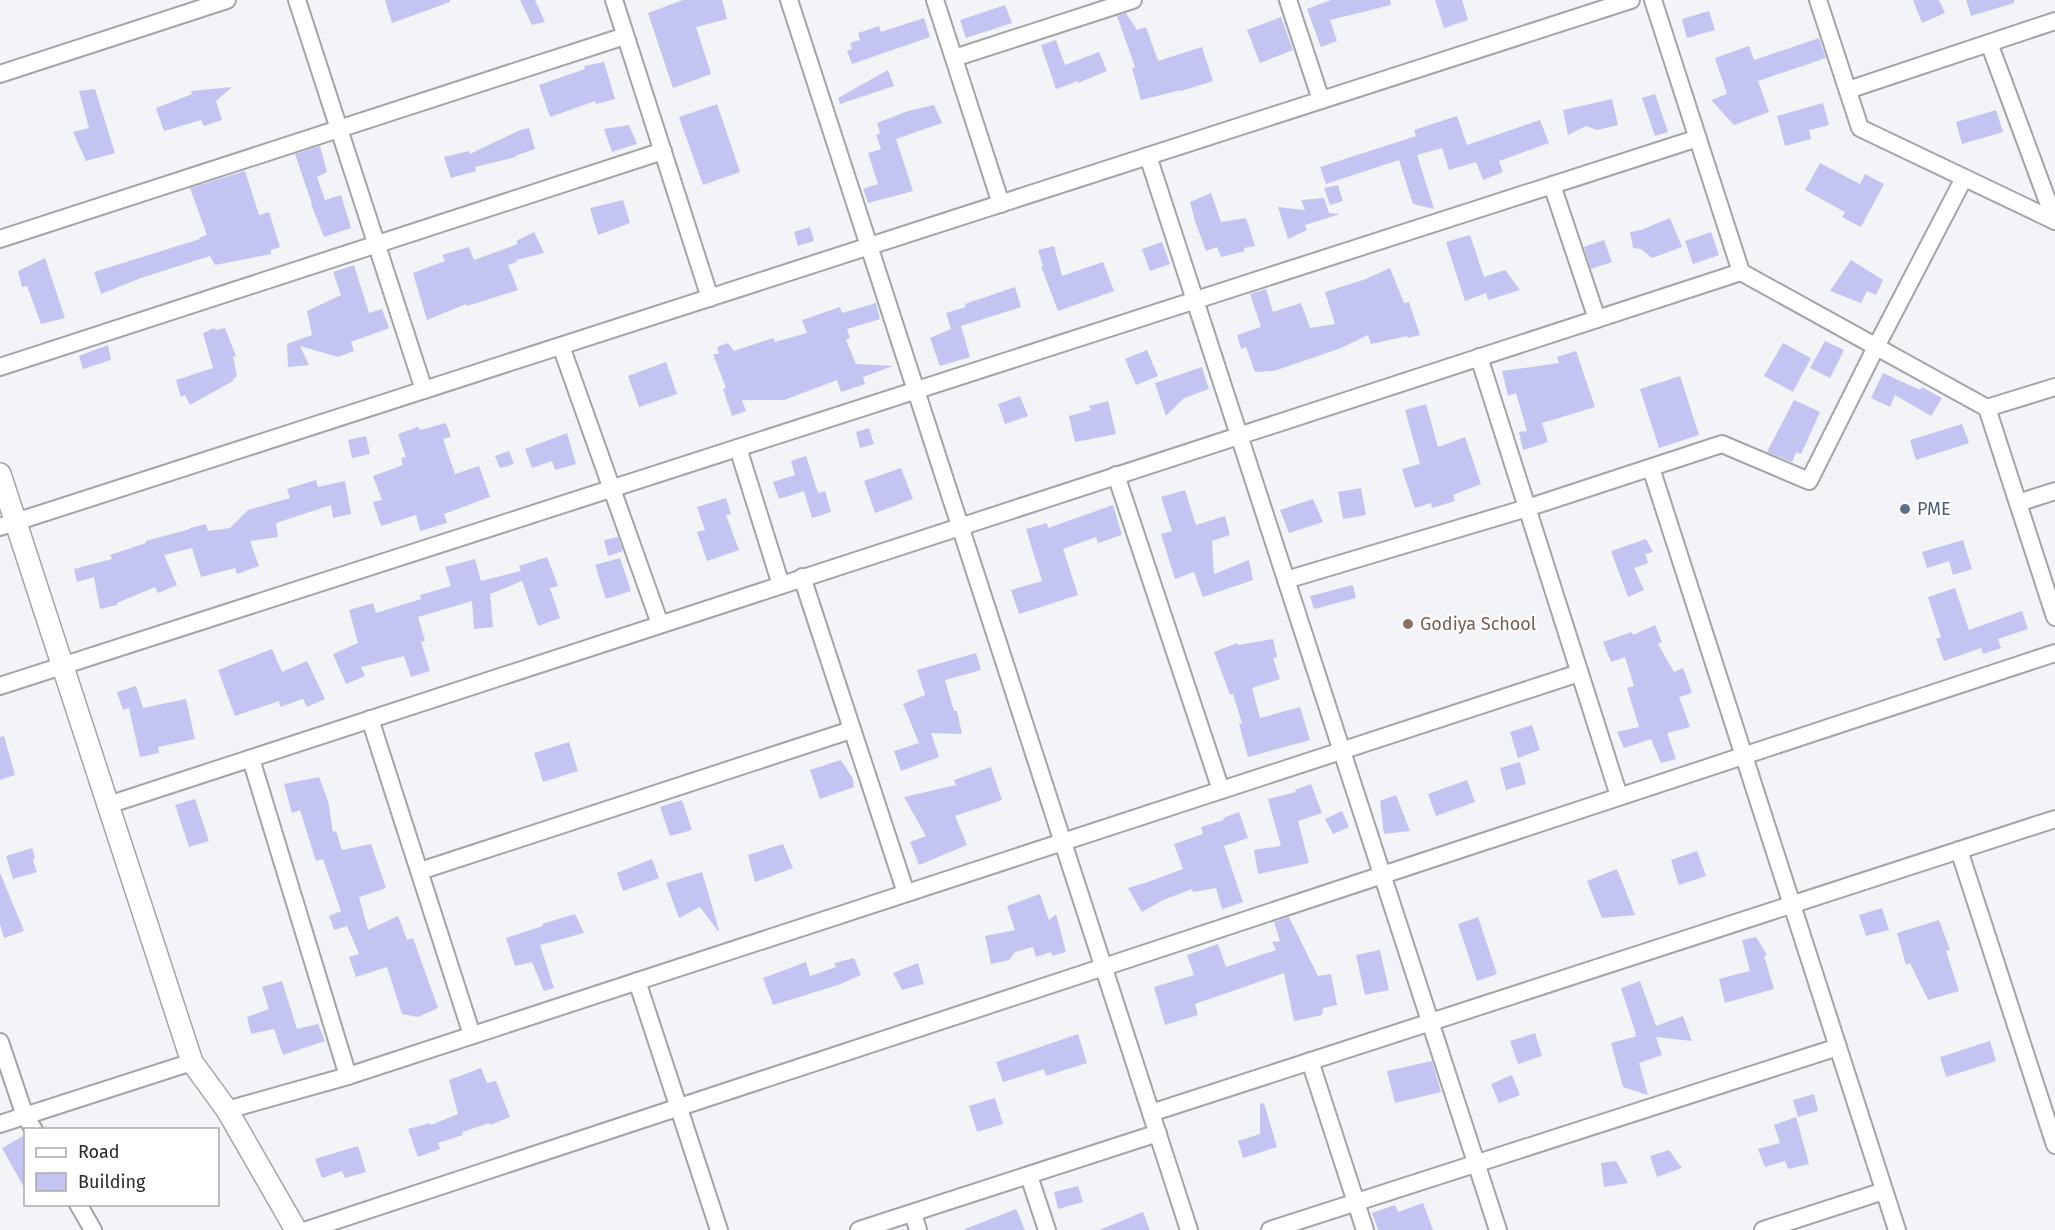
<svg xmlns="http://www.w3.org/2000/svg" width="2055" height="1230" font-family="'Fira Sans',sans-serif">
<rect width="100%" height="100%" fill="#f3f4f8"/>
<g fill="#c3c4f2">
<path d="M385 0H450V2L392 23Z"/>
<path d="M520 0H535L545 22 532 25Z"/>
<path d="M683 0H722L727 19 696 27 711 74 673 88 648 13Z"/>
<path d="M1331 0H1390L1391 5 1330 20 1337 41 1321 47 1307 9Z"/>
<path d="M1435 0H1462L1468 20 1444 28Z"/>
<path d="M1913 0H1939L1945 13 1922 23Z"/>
<path d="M1966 0H2014V3L1971 16Z"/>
<path d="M1005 5 1012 23 966 38 960 20Z"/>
<path d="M1709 11 1715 30 1687 38 1682 19Z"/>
<path d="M1126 13 1137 30 1146 27 1158 61 1202 47 1213 81 1181 91V90L1141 100 1132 68 1135 67 1117 16Z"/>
<path d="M1281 17 1293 50 1260 63 1247 30Z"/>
<path d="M924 18 930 37 852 64 847 51 852 49 850 43 860 40 858 33 879 26 881 32Z"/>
<path d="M1819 38 1826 58 1758 81 1769 112 1734 125 1711 100 1727 94 1715 58 1749 46 1754 60Z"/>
<path d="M1056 40 1065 65 1099 52 1107 71 1078 83V81L1056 89 1041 45Z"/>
<path d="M604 62 615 99 596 104 595 101 550 117 539 85 585 69 584 66Z"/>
<path d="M888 70 894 86 840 104 838 98Z"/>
<path d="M232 87 216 101 222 120 204 126 201 120 164 131 156 108 192 94 191 91Z"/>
<path d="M95 89 115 153 86 161 73 132 89 128 79 91Z"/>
<path d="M1655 94 1668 132 1655 136 1642 98Z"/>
<path d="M1612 99 1618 125 1597 130 1586 126 1568 135 1563 110Z"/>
<path d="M1823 103 1829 125 1809 130 1811 139 1785 146 1777 116Z"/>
<path d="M717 104 740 172 703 185 679 117Z"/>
<path d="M934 105 942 123 896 139 913 191 868 203 863 189 878 184 868 153 881 149 876 135 880 133 877 123 908 111Z"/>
<path d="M1996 110 2003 132 1962 144 1956 122Z"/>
<path d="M1457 116 1467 145 1540 120 1549 143 1499 161 1503 172 1483 180 1476 162 1449 170 1442 148 1417 155 1434 209 1413 204 1399 160 1326 184 1320 167 1416 136 1414 130Z"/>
<path d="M629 125 637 144 612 152 604 129Z"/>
<path d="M529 128 535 149 515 156 516 157 475 167 476 171 451 178 444 157 469 151 470 154 520 130Z"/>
<path d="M320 146 327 172 317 177 325 200 341 195 351 228 324 237 311 204H312L295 154Z"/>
<path d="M1820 163 1860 184 1865 174 1884 184 1861 227 1842 217 1845 212 1805 190Z"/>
<path d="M245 171 259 215 269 212 280 247 271 250V254L215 265 210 256 141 278 101 294 94 272 200 239 199 238 207 235 190 188Z"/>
<path d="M1338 185 1343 201 1330 205 1324 188Z"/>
<path d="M1211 193 1221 222 1246 218 1255 246 1244 248 1245 251 1221 257 1217 247 1206 251 1195 221 1190 202Z"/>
<path d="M1324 198 1329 213 1340 214 1305 225 1307 230 1288 239 1278 207 1305 210 1301 200Z"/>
<path d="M623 200 630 223 598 235 590 208Z"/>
<path d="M1670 218 1682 247 1652 258 1641 249 1633 248 1630 232 1641 230Z"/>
<path d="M810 227 814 241 798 246 794 232Z"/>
<path d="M534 232 544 253 516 260 517 262 508 265 518 290 467 306 466 304 427 320 413 273 445 261 442 255 469 247 474 260 518 244 516 241Z"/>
<path d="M1711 232 1719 255 1693 264 1685 241Z"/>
<path d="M1470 235 1484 277 1505 270 1520 290 1488 300 1486 293 1465 301 1446 242Z"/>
<path d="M1604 240 1612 262 1591 269 1584 247Z"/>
<path d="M1162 242 1170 264 1150 271 1142 249Z"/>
<path d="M1054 246 1062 276 1103 262 1114 291 1058 311 1041 266H1043L1038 250Z"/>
<path d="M45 258 65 318 41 324 27 286 22 287 18 271Z"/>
<path d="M1851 260 1883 280 1876 295 1867 291 1861 303 1830 291Z"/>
<path d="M354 265 369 313 382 309 389 328 351 342 354 351 338 357 300 346 309 365 288 367 287 344 312 335 307 311 341 295 333 272Z"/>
<path d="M1390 268 1404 303 1409 302 1420 335 1408 338 1407 336 1371 344 1368 335 1341 348 1274 371 1255 372 1246 347 1241 349 1237 335 1261 327 1250 294 1266 289 1273 312 1301 303 1310 328 1335 324 1325 292 1366 279Z"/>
<path d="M1015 287 1021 307 961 326 970 357 940 366 930 338 951 329 946 313 966 307 965 304Z"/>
<path d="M876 303 880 319 847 329 850 338 846 340 856 364 893 366 863 377 865 384 841 392 837 380 784 400H742L746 411 732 416 723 389 726 388 713 354H719L717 347 728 343 734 351 773 338 775 342 807 333 802 320 840 307 842 313Z"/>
<path d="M214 328 216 330 225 328 236 356 233 357 237 376 233 379V381L190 405 185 395 181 397 176 380 213 368 203 333Z"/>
<path d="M1825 341 1844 350 1830 378 1810 368Z"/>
<path d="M1783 343 1811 358 1793 392 1764 376Z"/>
<path d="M108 345 111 360 83 369 79 356Z"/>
<path d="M1147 350 1158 376 1136 385 1125 359Z"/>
<path d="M1576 351 1595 407 1542 423 1548 442 1523 450 1519 432 1527 431 1516 393 1508 396 1502 371 1559 363 1557 357Z"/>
<path d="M666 362 677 394 639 407 628 376Z"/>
<path d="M1202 367 1209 389 1184 398 1166 416 1155 383Z"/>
<path d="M1883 373 1920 390 1922 387 1942 398 1931 416 1895 395 1890 407 1871 398Z"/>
<path d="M1680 376 1699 435 1659 448 1640 389Z"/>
<path d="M1020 396 1028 416 1005 424 998 404Z"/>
<path d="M1794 400 1820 412 1801 454 1796 452 1792 462 1767 452Z"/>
<path d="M1108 401 1116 434 1075 442 1069 416 1091 410 1089 406Z"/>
<path d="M1426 404 1438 447 1465 437 1481 484 1453 495 1455 501 1432 508 1431 503 1415 508 1402 469 1420 464 1405 410Z"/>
<path d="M446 423 451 437 443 439 455 474 479 466 490 497 444 514 447 523 420 531 416 515 381 526 373 502 382 500 373 476 403 465 401 458 406 457 398 434 418 427 420 430Z"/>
<path d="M1962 424 1969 443 1916 460 1910 440Z"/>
<path d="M869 428 874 444 860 448 856 432Z"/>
<path d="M567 433 576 464 555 470 552 461 532 468 525 449Z"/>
<path d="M366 436 370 454 352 458 348 440Z"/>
<path d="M509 451 514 464 500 468 495 456Z"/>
<path d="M806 456 818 493 825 491 831 512 812 518 804 491 779 499 773 482 795 475 791 461Z"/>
<path d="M901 468 913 499 875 513 864 481Z"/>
<path d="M316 480 318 487 345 481 351 514 333 518 331 505 276 523 278 537 250 541 259 566 237 574 235 568 201 577 192 548 164 555 177 585 158 593 155 587 117 603V605L100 609 94 577 77 582 74 569 112 559 110 555 146 543V541L190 529V528L206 524 208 531 230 528 248 510 290 498 287 489Z"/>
<path d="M1361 488 1366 515 1343 519 1338 492Z"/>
<path d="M1185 490 1196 525 1225 516 1230 535 1212 541 1214 574 1249 560 1253 580 1203 597 1194 572 1175 579 1161 534 1172 531 1161 497Z"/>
<path d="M726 498 731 514 726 515 739 550 707 561 697 532 705 530 697 507Z"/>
<path d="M1313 499 1323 522 1289 533 1280 510Z"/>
<path d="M1113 505 1122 535 1098 543 1096 537 1063 549 1078 595 1019 614 1011 590 1042 581 1026 529 1047 523 1048 528Z"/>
<path d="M618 537 623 551 608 556 604 540Z"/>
<path d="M1646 539 1653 552 1645 554 1648 563 1634 568 1644 590 1628 597 1611 551Z"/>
<path d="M1963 540 1972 569 1953 575 1949 561 1927 568 1922 552Z"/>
<path d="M547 557 558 586 550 588 560 618 538 626 522 581 490 594 493 627 474 629 472 601 418 617 425 641 421 642 430 671 411 677 404 656 361 667 365 676 346 684 333 654 358 643 349 610 373 603 376 613 421 599 420 595 451 586 445 567 475 559 481 581 521 571 519 566Z"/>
<path d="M620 558 631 591 606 599 595 565Z"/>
<path d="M1353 585 1356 598 1314 609 1310 596Z"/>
<path d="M1955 588 1969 630 2022 611 2028 629 1998 639 2001 648 1983 654 1981 648 1944 661 1936 639 1941 637 1928 597Z"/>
<path d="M1655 625 1662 642 1658 644 1674 672 1683 668 1692 693 1679 697 1690 727 1667 733 1676 759 1661 763 1651 739 1624 748 1617 732 1639 727 1627 688 1634 686 1625 657 1611 662 1603 642 1632 632 1633 635Z"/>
<path d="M1273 639 1277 657 1273 658 1280 679 1252 688 1260 718 1300 707 1310 740 1248 757 1239 724 1242 723 1233 694 1230 695 1214 652 1237 643 1238 645Z"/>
<path d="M272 649 282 672 307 661 325 699 307 707 303 699 280 707 279 701 235 716 218 670Z"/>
<path d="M976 653 981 670 945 680 954 711H957L962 734 931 733 939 757 901 771 894 751 919 743 903 704 925 695 917 670Z"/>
<path d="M136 686 143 708 186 699 195 739 158 747 159 753 140 757 129 708 123 710 117 692Z"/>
<path d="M1532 725 1540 750 1518 758 1510 732Z"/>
<path d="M4 736 15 775 0 780V737Z"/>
<path d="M569 742 578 771 543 782 534 753Z"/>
<path d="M841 760 853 779 854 787 820 799 810 770Z"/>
<path d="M1520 762 1526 784 1506 790 1500 768Z"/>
<path d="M991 767 1002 800 955 816 967 845 919 865 910 842 926 836 904 797 956 785 954 780Z"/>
<path d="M319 777 328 801 333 832 336 831 342 850 371 844 386 888 359 897 368 930 398 916 407 940 413 938 438 1008 418 1017 402 1014 387 967 356 977 349 957 359 954 347 926 334 930 329 916 341 911 323 859 316 861 300 810 292 813 284 784Z"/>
<path d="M1467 780 1475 802 1436 816 1428 794Z"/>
<path d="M1311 784 1322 813 1298 821 1309 863 1258 874 1254 850 1281 846 1268 799 1296 792 1295 790Z"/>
<path d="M1396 795 1410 831 1384 834 1380 801Z"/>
<path d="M195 799 209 841 189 847 175 805Z"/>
<path d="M682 800 692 830 670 836 660 807Z"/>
<path d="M1342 811 1349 827 1333 834 1325 819Z"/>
<path d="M1239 812 1248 838 1224 846 1243 902 1222 909 1216 888 1193 892 1192 889 1163 900 1142 912 1128 888 1145 883 1183 869 1174 844 1203 834 1201 827 1224 820 1223 818Z"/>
<path d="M783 844 793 868 755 882 748 855Z"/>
<path d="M32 848 35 857 33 861 37 872 13 879 6 856Z"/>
<path d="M1697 851 1706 876 1679 885 1671 860Z"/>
<path d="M652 859 659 878 623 891 617 873Z"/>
<path d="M1617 869 1635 915 1602 918 1587 881Z"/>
<path d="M702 872 719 930 718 931 700 907 679 918 666 883Z"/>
<path d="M0 873 24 931 4 938 0 924Z"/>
<path d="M1040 894 1049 920 1056 914 1066 952 1052 956 1051 952 1036 957 1033 947 1015 952 1009 960 991 964 985 936 1015 930 1007 906Z"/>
<path d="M1882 908 1889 930 1866 936 1859 915Z"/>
<path d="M575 914 584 933 540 945 554 988 544 991 532 962 515 966 506 938 543 926 542 924Z"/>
<path d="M1289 917 1318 976 1331 974 1337 1005 1323 1008 1322 1015 1294 1021 1284 973 1195 1004 1198 1015 1165 1025 1154 987 1194 975 1187 955 1218 944 1226 967 1276 950 1272 942 1280 941 1274 922Z"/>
<path d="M1478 917 1497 974 1477 981 1458 924Z"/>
<path d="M1939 920 1950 950 1946 951 1959 991 1928 1000 1910 963 1906 965 1897 933Z"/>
<path d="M1756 937 1767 955 1764 956 1774 989 1725 1003 1719 979 1750 971 1742 940Z"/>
<path d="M1380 950 1389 990 1365 995 1356 955Z"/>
<path d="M854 958 861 975 838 985 773 1005 763 978 806 962 810 976 836 967 834 963Z"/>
<path d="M918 963 924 984 902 990 893 973Z"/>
<path d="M282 981 297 1029 318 1024 325 1041 283 1055 274 1029 251 1034 247 1017 269 1009 262 987Z"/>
<path d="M1640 981 1656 1026 1683 1016 1692 1041 1656 1037 1662 1055 1639 1063 1648 1095 1623 1087 1611 1043 1637 1036 1634 1035 1636 1034 1621 988Z"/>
<path d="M1535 1033 1542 1056 1518 1064 1510 1041Z"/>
<path d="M1078 1034 1087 1063 1046 1076 1044 1069 1003 1082 996 1062Z"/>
<path d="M1990 1041 1996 1061 1946 1077 1940 1057Z"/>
<path d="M1432 1061 1441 1092 1395 1103 1387 1071Z"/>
<path d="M481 1068 487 1083 496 1081 510 1117 490 1125 489 1123 462 1132 463 1135 438 1143 440 1149 418 1157 408 1129 430 1123 431 1125 458 1114 449 1080Z"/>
<path d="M1512 1075 1520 1095 1499 1103 1491 1084Z"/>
<path d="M1814 1094 1818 1111 1798 1117 1793 1100Z"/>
<path d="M995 1098 1003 1124 977 1132 969 1106Z"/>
<path d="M1264 1103 1277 1147 1243 1158 1238 1141 1260 1134V1104Z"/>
<path d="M1796 1117 1809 1164 1788 1169 1785 1161 1765 1167 1758 1149 1780 1143 1774 1125Z"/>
<path d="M25 1135 26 1136V1191L2 1148Z"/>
<path d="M358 1146 366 1172 345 1178 342 1171 322 1178 315 1159Z"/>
<path d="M1669 1150 1682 1168 1657 1177 1650 1156Z"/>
<path d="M1616 1161 1628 1183 1604 1187 1601 1163Z"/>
<path d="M1078 1186 1083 1202 1058 1209 1054 1192Z"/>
<path d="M1423 1203 1433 1230H1378L1372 1213 1395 1205 1398 1212Z"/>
<path d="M1016 1209 1025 1230H965V1229Z"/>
<path d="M1143 1212 1150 1230H1099Z"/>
</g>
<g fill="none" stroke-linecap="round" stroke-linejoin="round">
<defs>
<g id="minor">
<path d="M297 0 424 390"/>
<path d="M614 0 710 298"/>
<path d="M789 0 1189 1230"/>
<path d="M935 0 1001 204"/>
<path d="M1288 0 1321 100"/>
<path d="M1653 0 1741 272 1987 408 2055 617"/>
<path d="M1818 0 1860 128 2055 221"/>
<path d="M1989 43 2055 221"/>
<path d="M954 58 1133 0"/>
<path d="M0 74 227 0"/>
<path d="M1848 90 2055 21"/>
<path d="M1148 156 1498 1230"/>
<path d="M1552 185 1597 319"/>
<path d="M0 239 625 36"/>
<path d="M561 346 660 624"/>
<path d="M1479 357 1619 796"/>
<path d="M0 367 663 151"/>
<path d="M1987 408 2055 387"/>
<path d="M738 448 781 585"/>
<path d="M1651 468 1897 1230"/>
<path d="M1116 475 1221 790"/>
<path d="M2018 503 2055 491"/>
<path d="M0 527 1631 0"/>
<path d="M802 577 906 893"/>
<path d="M1286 580 1527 508 1722 444 1809 481 1876 347 1964 178"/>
<path d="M0 686 1698 138"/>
<path d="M370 719 472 1035"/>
<path d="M251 759 348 1076"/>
<path d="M108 805 1741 272"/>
<path d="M1959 850 2055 1145"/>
<path d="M420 871 851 730"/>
<path d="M637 981 719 1230"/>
<path d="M0 1042 25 1116 34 1130"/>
<path d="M1310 1061 1365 1230"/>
<path d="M227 1110 348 1076 1579 673"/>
<path d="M1151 1113 2055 819"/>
<path d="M0 1124 192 1062"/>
<path d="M1029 1176 1047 1230"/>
<path d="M78 1204 93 1230"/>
<path d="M913 1213 918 1230"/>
<path d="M307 1230 2055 653"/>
<path d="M859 1230 1158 1133"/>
<path d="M1270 1230 1838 1047"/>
<path d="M1763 1230 1884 1191"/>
</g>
<path id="tertiary" d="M0 474 192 1062 227 1110 296 1230"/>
</defs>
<use href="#minor" stroke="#a4a4a8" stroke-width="20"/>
<use href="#tertiary" stroke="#a4a4a8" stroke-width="24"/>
<use href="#minor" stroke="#fff" stroke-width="16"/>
<use href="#tertiary" stroke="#fff" stroke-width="21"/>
</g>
<circle fill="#5c6f8a" stroke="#fff" stroke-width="2" cx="1905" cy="509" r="6"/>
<circle fill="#8d6e63" stroke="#fff" stroke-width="2" cx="1408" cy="624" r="6"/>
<g text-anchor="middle" stroke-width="4.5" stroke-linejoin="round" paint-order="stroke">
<g font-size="18" fill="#4e5e75" stroke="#fff" text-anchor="start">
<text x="1917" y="515">PME</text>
</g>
<g font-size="18" fill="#785e54" stroke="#fff" text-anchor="start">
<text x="1420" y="630">Godiya School</text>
</g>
</g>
<rect x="24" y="1128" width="195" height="78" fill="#ffffff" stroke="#aaaaab" stroke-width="1.5"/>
<rect x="36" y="1148" width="30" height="9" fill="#ffffff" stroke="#aaaaab" stroke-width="1.5"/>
<text x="78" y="1158" font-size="18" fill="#2a2a2c">Road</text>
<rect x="36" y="1173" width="30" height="18" fill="#c3c4f2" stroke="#aaaaab" stroke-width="1.5"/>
<text x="78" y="1188" font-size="18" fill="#2a2a2c">Building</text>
</svg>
